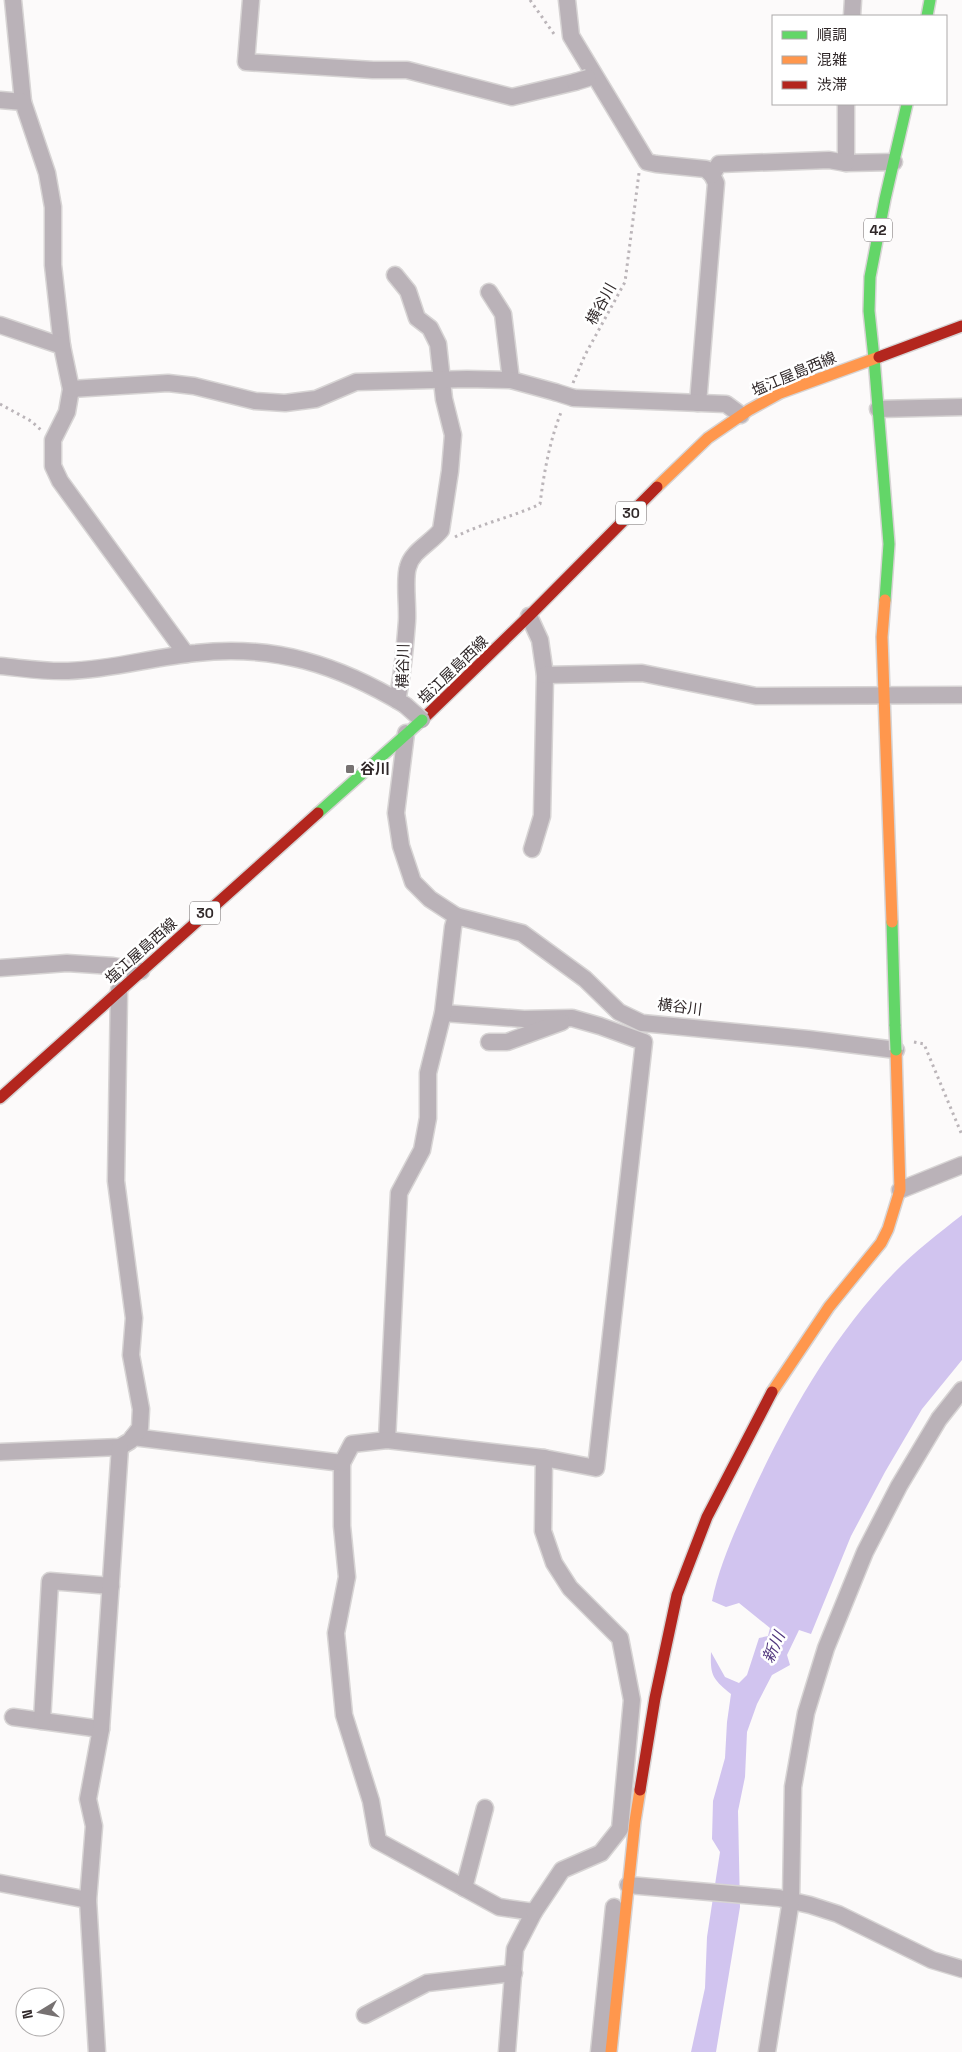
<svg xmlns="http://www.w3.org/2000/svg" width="962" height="2052" font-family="'Space Grotesk','Noto Sans JP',sans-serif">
<rect width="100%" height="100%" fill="#fcfafa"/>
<path fill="#d1c4ef" d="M962 1215V1360L922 1409 885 1472 851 1536 811 1634 799 1630 787 1655 790 1665 772 1675 757 1704 747 1732 745 1777 738 1811 740 1907 716 2052H691L705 1988 707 1937 720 1852 712 1839 713 1801 725 1758 727 1722 731 1694C713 1679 710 1676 711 1652L725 1677 739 1683 747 1675 759 1638 768 1636 770 1628 739 1603 726 1607 712 1601C720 1562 737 1527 753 1491 789 1414 833 1336 893 1274 914 1252 938 1234 962 1215Z"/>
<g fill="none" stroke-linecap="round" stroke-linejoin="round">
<defs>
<g id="street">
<path d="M13 0 23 102"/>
<path d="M251 0 246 62 373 70H407L512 97 575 82"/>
<path d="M567 0 571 36 647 162 656 164 706 169 712 175 716 183 698 403"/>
<path d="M852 16 853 0"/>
<path d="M0 100 23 102 47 173 53 207V265L62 346"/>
<path d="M846 104V163L894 162"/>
<path d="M712 175 719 164 829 160 846 163"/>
<path d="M395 275 408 291 417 318 430 328 438 344 444 399 453 435 450 471 441 530C431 543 412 551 408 567 404 578 408 607 407 621 405 647 403 674 397 700"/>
<path d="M489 292 503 314 511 380"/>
<path d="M0 325 62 346 71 389 67 412 53 440V466L60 481 186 654"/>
<path d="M71 389 168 383 194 386 255 401 285 403 316 399 356 382 467 379 511 380 555 392"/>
<path d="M574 398 726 404 741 415"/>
<path d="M878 409 962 407"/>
<path d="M529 616 540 640 545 675 542 816 532 849"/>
<path d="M0 666C22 668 46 672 68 671 111 670 153 657 196 653 274 644 339 665 405 705"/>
<path d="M545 675 642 673 756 696 962 695"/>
<path d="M456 916 522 933 585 979 619 1012 642 1023 808 1039 896 1050"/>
<path d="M0 968 67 963 113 966 141 971"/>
<path d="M443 1013 524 1019 572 1018 600 1026 644 1042 596 1468 544 1458"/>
<path d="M489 1042H507L562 1022"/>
<path d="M900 1190 962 1165"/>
<path d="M133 1437 342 1463V1526L347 1577 336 1633 344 1715 371 1801 378 1841 499 1907 534 1912 515 1949 507 2052"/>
<path d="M387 1440 399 1193 422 1150 428 1118V1073L443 1013 453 927 456 916 430 899 413 882 401 846 396 813 406 733"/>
<path d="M0 1452 120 1447 130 1441 140 1428 141 1409 131 1355 134 1318 116 1181 119 990"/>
<path d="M342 1463 352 1444 387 1440 544 1458 543 1531 554 1563 570 1588 620 1638 632 1700 620 1829 601 1853 562 1870 534 1912"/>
<path d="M13 1717 101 1729"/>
<path d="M42 1721 50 1581 111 1586"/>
<path d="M0 1883 88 1900"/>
<path d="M628 1885 779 1898 810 1905 838 1914 932 1960 962 1969"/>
<path d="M464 1888 485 1808"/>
<path d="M365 2015 427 1983 514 1973"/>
<path d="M97 2052 88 1900 94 1826 88 1799 101 1729 120 1447"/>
<path d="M599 2052 614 1907"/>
<path d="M767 2052 791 1900 793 1787 806 1713 826 1648 865 1552 899 1486 939 1419 962 1390"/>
</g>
<g id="fast">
<path d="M927 16 930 0"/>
<path d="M874 358 889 544 885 600"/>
<path d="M874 358 869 311 870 277 885 199 907 104"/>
<path d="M318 813 411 730"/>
<path d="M892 922 895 1026"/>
</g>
<g id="slow">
<path d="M657 487 708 438 749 410 780 393 879 357"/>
<path d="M885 600 882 637 892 922"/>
<path d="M772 1392 829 1307 881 1243 888 1229 900 1190 896 1050"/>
<path d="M611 2052 635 1821 640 1790"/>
</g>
<g id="jam">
<path d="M879 357 962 326"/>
<path d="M422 720 529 616 657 487"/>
<path d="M0 1098 318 813"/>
<path d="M640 1790 655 1698 677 1595 707 1517 772 1392"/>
</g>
</defs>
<use href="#street" stroke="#d7d4d4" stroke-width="19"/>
<use href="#fast" stroke="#d7d4d4" stroke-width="14"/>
<use href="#slow" stroke="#d7d4d4" stroke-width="14"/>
<use href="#jam" stroke="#d7d4d4" stroke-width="14"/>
<g stroke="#bbb5b9" stroke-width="3" stroke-dasharray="2.5 4" stroke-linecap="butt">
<path d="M530 0 554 34"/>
<path d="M573 383 585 355 625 282 639 173"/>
<path d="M0 404 31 421 41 430"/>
<path d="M455 537C482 523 513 517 540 504 544 472 550 439 562 410"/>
<path d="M914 1042 924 1044 962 1135"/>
</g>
<use href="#street" stroke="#bab2b8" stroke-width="16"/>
<use href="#fast" stroke="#63d668" stroke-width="11"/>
<use href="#slow" stroke="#ff974d" stroke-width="11"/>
<use href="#jam" stroke="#b3261e" stroke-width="11"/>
<defs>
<g id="street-bridge">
<path d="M575 82 588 78"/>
<path d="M555 392 574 398"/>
<path d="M405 705 422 720"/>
</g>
<g id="fast-bridge">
<path d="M411 730 422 720"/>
<path d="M895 1026 896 1050"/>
</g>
</defs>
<use href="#street-bridge" stroke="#d7d4d4" stroke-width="19" stroke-linecap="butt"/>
<use href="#fast-bridge" stroke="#d7d4d4" stroke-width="14" stroke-linecap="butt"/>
<use href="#street-bridge" stroke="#bab2b8" stroke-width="16"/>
<use href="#fast-bridge" stroke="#63d668" stroke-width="11"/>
</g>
<rect fill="#777272" stroke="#fff" stroke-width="2" x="345" y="764" width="10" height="10" rx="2.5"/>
<g text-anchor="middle" stroke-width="5" stroke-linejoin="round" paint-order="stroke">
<g fill="#fff" stroke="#6e6869" stroke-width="1">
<rect x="864" y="218.5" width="28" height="23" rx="4"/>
<rect x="616" y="501.5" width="30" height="23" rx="4"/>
<rect x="190" y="901.5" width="30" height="23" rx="4"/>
</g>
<g font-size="14" font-weight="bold" fill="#302829">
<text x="878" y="235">42</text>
<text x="631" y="518">30</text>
<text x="205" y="918">30</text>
</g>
<g font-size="15" fill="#302829" stroke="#fff">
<text transform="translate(601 304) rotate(-61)" y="5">横谷川</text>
<text transform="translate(794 374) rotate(-23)" y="5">塩江屋島西線</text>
<text transform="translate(403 666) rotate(-89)" y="5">横谷川</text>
<text transform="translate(453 670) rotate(-44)" y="5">塩江屋島西線</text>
<text transform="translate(141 951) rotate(-42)" y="5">塩江屋島西線</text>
<text transform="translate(680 1007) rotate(7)" y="5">横谷川</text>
</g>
<g font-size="15" font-weight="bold" fill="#302829" stroke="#fff" text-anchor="start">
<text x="360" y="774">谷川</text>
</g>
<g font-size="16" font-style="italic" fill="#51377e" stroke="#fff">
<text transform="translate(773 1647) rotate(-66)" y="6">新川</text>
</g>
</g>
<rect x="772" y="15" width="175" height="90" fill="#ffffff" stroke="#aca9a9"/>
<rect x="782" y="31" width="25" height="8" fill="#63d668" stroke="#aca9a9"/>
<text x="817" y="40" font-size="15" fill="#302829">順調</text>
<rect x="782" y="56" width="25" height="8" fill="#ff974d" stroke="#aca9a9"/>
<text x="817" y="65" font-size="15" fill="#302829">混雑</text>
<rect x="782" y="81" width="25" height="8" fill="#b3261e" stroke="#aca9a9"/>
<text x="817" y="90" font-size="15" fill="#302829">渋滞</text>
<g transform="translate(40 2012) rotate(260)"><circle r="24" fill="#ffffff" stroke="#aca9a9"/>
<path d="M0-4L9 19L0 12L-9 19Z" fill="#777272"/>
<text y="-8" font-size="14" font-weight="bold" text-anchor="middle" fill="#302829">N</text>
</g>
</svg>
